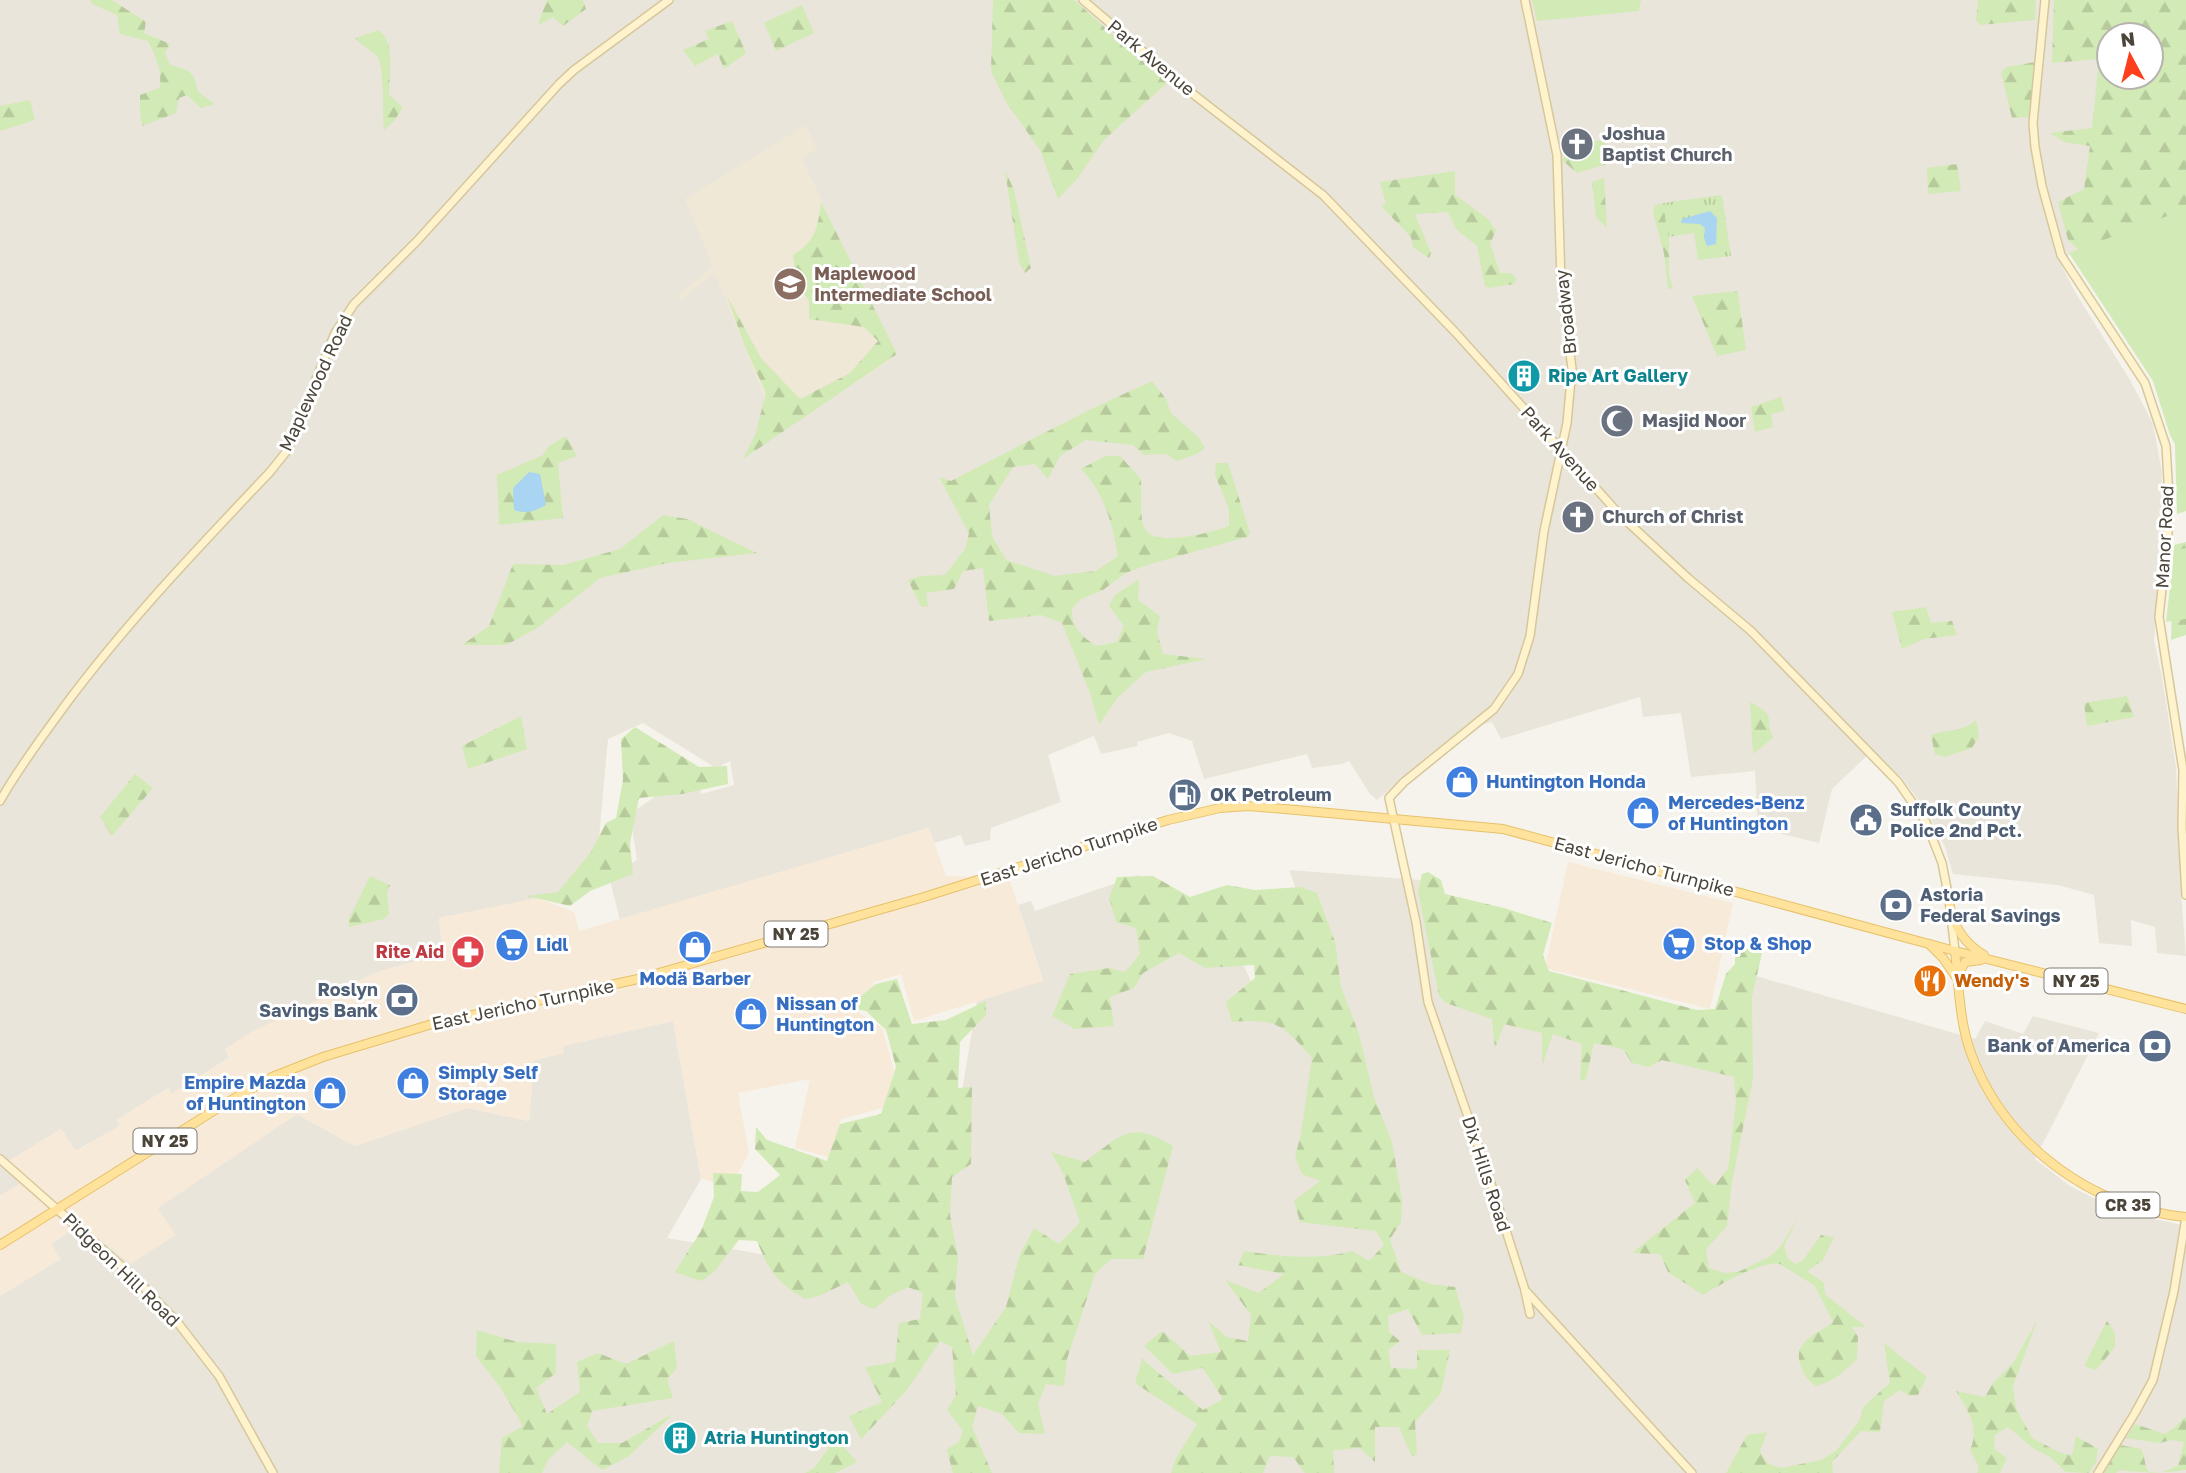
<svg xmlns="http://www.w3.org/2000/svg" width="2186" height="1473" font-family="'Golos Text',sans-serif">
<defs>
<pattern id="grass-tufts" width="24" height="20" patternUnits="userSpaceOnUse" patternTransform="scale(1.75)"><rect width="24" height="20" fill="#d2eab5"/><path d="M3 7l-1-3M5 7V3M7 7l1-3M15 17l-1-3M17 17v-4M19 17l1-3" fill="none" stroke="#b6ca9c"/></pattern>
<pattern id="forest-firs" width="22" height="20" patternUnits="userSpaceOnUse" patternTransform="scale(1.75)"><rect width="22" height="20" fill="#d2eab5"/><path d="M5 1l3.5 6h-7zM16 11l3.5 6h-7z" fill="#b6ca9c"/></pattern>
</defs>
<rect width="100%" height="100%" fill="#f6f3ec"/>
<g fill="#eae5da" fill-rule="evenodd">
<path d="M0 0H2186V209L2070 253 2062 266 2075 292 2130 380 2153 424 2162 473 2163 545 2154 640 2162 677 2176 767 2181 893 2186 956 2157 953 2155 927 2131 920 2132 946 2099 943 2094 895 2058 885 1953 874 1945 847 1928 813 1901 777 1873 750 1832 789 1819 843 1758 828 1755 771 1691 777 1681 713 1643 717 1640 697 1501 739 1492 722 1463 729 1377 800 1370 794 1349 761 1342 764 1312 768 1307 754 1204 779 1192 741 1169 733 1137 742 1138 746 1101 754 1094 736 1048 755 1061 802 991 828 990 840 965 846 961 835 934 843 929 828 620 920 609 877 637 860 630 814 659 794 700 783 701 794 734 785 730 761 716 768 643 723 608 739 598 849 582 890 439 918 443 954 377 972 230 1057 172 1094 168 1088 117 1120 120 1126 75 1151 61 1129 8 1162 29 1178 0 1196ZM2109 35H2151V77H2109Z"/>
<path d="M1289 870 1420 880 1445 997 1745 1075 1749 974 1975 1039 1985 1021 2023 1034 2033 1016 2099 1033 2035 1159 2070 1186 2107 1205 2132 1214 2186 1226V1473H0V1296L60 1259 51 1244 81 1224 131 1264 157 1208 297 1114 355 1146 467 1108 529 1121 534 1060 563 1053V1046L673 1021 701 1179 667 1238 930 1283 977 1001 1043 980 1018 905 1031 901 1035 911 1139 875 1159 943 1225 924 1266 1015 1342 1012Z"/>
</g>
<g fill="#f7ead8">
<path d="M929 828 946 876 1009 878 1043 981 914 1021 901 974 873 982 877 997 849 1006 882 1028 894 1070 886 1107 841 1119 832 1158 795 1148 810 1079 738 1093 749 1153 731 1186 701 1179 673 1021 563 1046 564 1053 534 1060 529 1121 467 1108 355 1146 297 1114 158 1208 176 1235 130 1264 81 1224 51 1244 61 1259 0 1296V1196L28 1178 8 1161 61 1129 76 1151 120 1126 117 1120 168 1088 172 1094 229 1058 225 1049 253 1031 377 972 443 954 439 918 537 898 574 912 579 931Z"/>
<path d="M1568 862 1733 903 1710 1009 1545 968Z"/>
</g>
<path fill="#efe8d6" d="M806 125 817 149 802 158 894 358 778 433 715 273 680 300 677 296 713 267 685 199Z"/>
<path fill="url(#grass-tufts)" d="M1722 195 1731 256 1698 260 1694 233 1668 237 1663 203Z"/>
<g fill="url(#forest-firs)" fill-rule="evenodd">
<path d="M91 0H112L146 22 144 33 170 44 165 53 170 65C192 71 193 70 198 92L215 104 201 108 187 95 179 98 176 113 142 126 140 112V95L160 88C162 70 156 57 148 41L120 34 117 15 92 4Z"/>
<path d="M547 0H583L586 9 563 26 553 17 538 25Z"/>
<path d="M993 0H1074L1167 83 1104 140 1077 179 1058 199 1040 150 1006 102 991 71Z"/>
<path d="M1978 0H2036L2035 20 1980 25 1976 20Z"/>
<path d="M2054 0H2186V281L2081 252 2068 240 2058 202 2084 189 2090 146 2064 142 2050 133 2092 128 2099 59 2052 63ZM2109 35H2151V77H2109Z"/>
<path d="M802 5 814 33 776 51 764 23Z"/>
<path d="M732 21 746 53 724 69 718 54 695 66 683 50 709 39 705 31Z"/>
<path d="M379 30C396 43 389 75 389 95L403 107 394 121 384 130C382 115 385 65 377 56 371 50 361 45 355 38Z"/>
<path d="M2036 62 2030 117 2012 118 2001 72 2007 67Z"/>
<path d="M30 100 35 120 0 131V106Z"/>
<path d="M1606 140 1607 164 1577 173 1562 160 1565 156 1592 153 1595 141Z"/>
<path d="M1957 164 1961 191 1928 194 1927 168Z"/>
<path d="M1005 170 1014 190 1031 268 1025 273 1019 262Z"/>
<path d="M1455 171V195L1488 219 1496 231 1490 243 1500 273H1511L1517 279 1514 284 1489 288 1485 286 1477 246 1456 229 1448 212 1415 214 1431 253 1429 258 1413 247 1411 237 1381 206 1386 204 1380 182Z"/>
<path d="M1604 178 1607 228 1596 217 1592 182Z"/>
<path d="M821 202 897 354 743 459 755 435 766 393 745 347 727 296 761 358 800 399 850 373 878 341 864 327 809 319V300L797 287 793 255C816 241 818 227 821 202Z"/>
<path d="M1663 203 1669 242V273L1673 288 1668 289 1664 253 1653 213 1655 205Z"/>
<path d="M1736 291 1738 293 1746 350 1717 356 1692 296Z"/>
<path d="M1152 381 1166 399 1171 413 1198 437 1205 448 1197 454 1177 461 1166 454 1144 455 1133 445 1086 440 1060 456 1048 479 1035 464 1013 467 989 505 992 536 1006 560 1055 576 1096 571 1118 556C1112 523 1105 493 1081 469L1105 456H1120L1141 479C1142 491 1139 519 1145 529 1156 548 1213 532 1229 526V509L1215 475 1216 463H1228L1250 533 1247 537 1150 564 1126 573 1103 590 1081 599 1072 609C1072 629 1081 635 1096 646L1117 642 1124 626 1109 606 1115 595 1139 579 1138 600 1160 616 1157 632 1163 654 1206 659 1146 672 1118 697 1099 725 1090 693 1062 623 1041 615 989 621 983 568 963 571 954 589 926 593 928 606 921 607 908 580 920 576 945 575 965 549 969 533 939 477 951 481 1089 410Z"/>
<path d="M1781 397 1785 411 1771 414 1773 427 1755 432 1751 407Z"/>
<path d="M566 436 577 456 558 463 563 518 499 525 497 475 543 455 548 447Z"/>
<path d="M663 515 687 519 757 553 668 563 600 578 536 629 506 645H462L489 626 513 564 563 565 620 549Z"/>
<path d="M2186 542V635L2171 640 2174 545Z"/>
<path d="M1926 607 1931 623 1952 621 1957 635 1924 639 1902 649 1892 612Z"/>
<path d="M2127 696 2134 717 2087 726 2084 703Z"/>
<path d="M1750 702C1777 717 1764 713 1773 738L1753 754Z"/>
<path d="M521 716 527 749 468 769 462 746Z"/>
<path d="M1976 720 1979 736 1972 748 1945 757 1935 754 1931 735C1950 728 1959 734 1976 720Z"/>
<path d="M635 727 699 767 727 766 728 784 682 794 639 798 630 843 633 874 590 891 570 906 527 896 558 892 591 852 606 823 616 818 623 780 621 739Z"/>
<path d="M135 774 153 788 112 836 100 817Z"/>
<path d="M1428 872 1441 880 1445 894 1504 908 1552 923 1543 955 1549 971 1697 1010 1715 1009 1726 974 1735 964V948L1740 947 1762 953 1752 997 1753 1079 1732 1182 1727 1226 1706 1249 1709 1268 1724 1273 1738 1272 1769 1257 1780 1247 1798 1218 1784 1246 1788 1259 1796 1264 1803 1260 1821 1235 1834 1237 1823 1260 1807 1271 1824 1283 1825 1294 1866 1327H1852L1858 1337 1857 1359C1844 1371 1834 1382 1816 1386 1806 1379 1804 1375 1800 1364 1793 1341 1818 1334 1833 1322L1815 1286 1780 1264C1764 1259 1718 1286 1703 1295L1668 1272 1660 1254 1632 1253 1695 1203 1685 1180 1697 1168 1714 1186 1728 1169 1736 1102 1734 1077 1662 1060 1649 1067 1632 1063 1623 1049 1594 1043 1586 1079 1580 1081 1582 1044 1553 1034 1542 1065V1033L1504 1024 1495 1049 1492 1019 1446 1003 1439 996 1418 891 1422 874Z"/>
<path d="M370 876 390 885 387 892 389 914 384 919 349 927V919Z"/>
<path d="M1153 876 1190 897 1227 885 1255 890 1301 887 1317 893 1335 942 1341 987 1359 1034 1374 1097 1392 1142 1402 1200 1401 1222 1390 1239 1401 1272 1430 1284 1455 1287 1464 1317 1461 1333 1422 1335 1408 1309 1388 1316 1389 1332 1400 1341 1388 1350 1391 1368 1417 1369V1350H1450L1441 1393 1415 1422 1417 1453 1412 1457 1399 1427H1375V1462L1360 1448 1333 1450 1334 1473H1305L1293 1457 1270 1456 1263 1473H1171L1176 1458 1197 1424 1135 1383 1142 1359 1203 1410 1223 1399 1203 1368 1173 1374 1144 1346 1162 1331 1190 1356 1221 1352 1208 1321 1227 1337 1248 1341 1251 1315 1225 1280 1259 1293 1284 1274 1238 1265 1244 1251C1280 1256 1316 1261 1352 1251L1369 1261 1384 1245 1376 1231 1300 1222 1294 1201 1320 1181 1302 1174 1295 1157 1301 1134 1312 1058C1283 1025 1277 1018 1232 1022L1226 1002 1255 978 1254 965 1205 968 1179 953 1143 973 1134 988 1110 997 1114 1026 1075 1029 1052 1016 1070 974 1109 968 1125 972 1140 954 1136 928 1116 922 1109 898 1117 877Z"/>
<path d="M897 979 912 1024 946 1020 986 1001V1015L960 1042 958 1088 972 1087 971 1164 952 1177 950 1215 958 1257 955 1297 973 1355 1006 1307 1020 1254 1034 1228 1059 1244 1080 1222 1063 1173 1051 1152 1085 1162C1121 1136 1129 1119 1173 1146L1143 1259H1111L1095 1274 1067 1359 1064 1386 1046 1384 1038 1404 1045 1434 1019 1433 1002 1414 978 1406 972 1427 992 1473H953L952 1470 947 1449 959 1442 963 1431 947 1410 956 1395 952 1347 940 1341 907 1390 861 1439 849 1416 882 1402 865 1367 895 1362 899 1323 920 1319 923 1293 908 1287 891 1295 874 1309 861 1304 848 1282 819 1296 805 1299C776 1282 769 1271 757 1241L739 1240 713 1273 701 1281 675 1272 701 1231 714 1197 713 1173 742 1174 741 1191 758 1192 780 1175 755 1149 756 1127 767 1140 827 1161 840 1124 881 1114 896 1067 886 1030 866 1011 837 1005 860 997 876 984Z"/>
<path d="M2037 1321 2013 1386 2016 1408 2032 1438 2061 1453 2072 1455 2076 1436 2098 1449 2096 1462 2089 1473 2066 1472 2050 1457 2034 1449 2008 1427 1995 1435 1994 1449 2007 1458 2000 1473H1977L1979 1467 1970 1450C1980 1428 1968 1410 1956 1391L1985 1397 1993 1383 2013 1363Z"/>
<path d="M2107 1321 2115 1333V1347L2096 1370 2084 1366Z"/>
<path d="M477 1330 517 1342 556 1344V1373L536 1388 547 1414 580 1392 577 1362 598 1353 626 1364 674 1341 677 1368 667 1379 673 1398 592 1411 587 1426 598 1443H622L674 1413 629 1456 602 1470 567 1442 548 1460 542 1473H499L502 1438 523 1426 500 1387 476 1356Z"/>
<path d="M1884 1343 1927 1377 1918 1395 1910 1396 1900 1390 1884 1401 1880 1432 1861 1431 1832 1462 1833 1473H1726L1747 1435 1767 1432 1760 1451 1767 1463 1781 1468 1821 1460 1836 1451 1859 1421 1864 1406 1890 1383Z"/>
<path d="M2186 1416V1470C2164 1473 2142 1473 2119 1470L2116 1473H2104L2120 1445 2141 1449C2146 1457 2143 1463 2149 1473L2162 1472 2178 1466 2184 1442 2171 1440 2160 1443 2126 1438 2135 1424 2165 1434 2175 1427Z"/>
<path d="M836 1438 857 1462 835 1473H805L814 1468Z"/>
</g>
<g fill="#d2eab5">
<path d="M1532 0H1641L1639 11 1537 21Z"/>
<path d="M2186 209V511L2177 514 2175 444 2170 435 2153 381 2069 253Z"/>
<path d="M2186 548V619L2166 622 2174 551Z"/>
</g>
<g fill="#a9d4f2">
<path d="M1710 211 1717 218 1716 244 1707 246 1704 238 1705 228 1700 224 1681 223 1682 219Z"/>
<path d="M529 472 540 474 546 505C534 512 527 514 514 510L513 488Z"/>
</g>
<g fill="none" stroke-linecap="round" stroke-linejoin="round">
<defs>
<g id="secondary">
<path d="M1083 0 1193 94 1323 195 1456 333 1620 515 1688 578 1751 631 1898 782 1926 822 1942 863 1949 899 1955 951"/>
<path d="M1525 0 1557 155 1561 280 1572 369 1567 423 1544 531 1530 636 1518 674 1494 709 1404 782 1389 798 1416 922 1428 1002 1487 1171 1525 1290 1692 1473"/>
<path d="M2045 0 2033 123 2035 147 2042 186 2061 255 2145 383 2166 446 2170 514 2159 617 2183 770 2182 827 2186 895"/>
<path d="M0 801C19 767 43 736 66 704 128 621 199 547 270 472L286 452 335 333 354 304 417 241 559 84 574 70 669 0"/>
<path d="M0 1159 135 1278 178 1323 219 1376 273 1473"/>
<path d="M1525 1291 1530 1314"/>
<path d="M2098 1473 2135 1413 2153 1380 2174 1291 2186 1217"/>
</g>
<g id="primary">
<path d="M1950 907C1955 929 1965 944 1984 955"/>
<path d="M1929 944 1943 958 1956 977"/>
<path d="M1955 951C1959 985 1959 1023 1972 1056 2006 1145 2091 1208 2186 1217"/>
<path d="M1959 973 1965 962 1981 960"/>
<path d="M0 1245 226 1103 272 1077 323 1057 432 1024 638 979 924 897 1168 820 1220 808 1248 806 1296 810 1503 829 1955 951 2186 1009"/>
</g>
</defs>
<use href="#secondary" stroke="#d6c79b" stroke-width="10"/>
<use href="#primary" stroke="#e6c16a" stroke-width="10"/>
<use href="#secondary" stroke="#fff3cd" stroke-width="7"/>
<use href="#primary" stroke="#ffe39c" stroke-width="8"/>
</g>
<defs>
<symbol id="church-disc" viewBox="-11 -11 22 22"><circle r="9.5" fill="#6b7280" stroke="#fff"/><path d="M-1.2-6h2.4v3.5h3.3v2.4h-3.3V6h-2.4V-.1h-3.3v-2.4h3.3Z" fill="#fff"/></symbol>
<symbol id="school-disc" viewBox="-11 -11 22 22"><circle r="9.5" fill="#8d6e63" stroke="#fff"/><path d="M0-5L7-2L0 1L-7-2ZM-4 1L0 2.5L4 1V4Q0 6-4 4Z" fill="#fff"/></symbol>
<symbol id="building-disc" viewBox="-11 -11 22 22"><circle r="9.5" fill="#0f9aa8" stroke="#fff"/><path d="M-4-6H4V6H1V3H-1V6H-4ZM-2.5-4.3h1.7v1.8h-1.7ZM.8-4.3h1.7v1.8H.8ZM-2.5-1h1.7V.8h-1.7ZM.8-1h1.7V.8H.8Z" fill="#fff"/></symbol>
<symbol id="mosque-disc" viewBox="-11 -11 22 22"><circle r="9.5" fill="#6b7280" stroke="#fff"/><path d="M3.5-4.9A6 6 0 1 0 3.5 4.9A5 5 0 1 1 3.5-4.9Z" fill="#fff"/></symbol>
<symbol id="shop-disc" viewBox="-11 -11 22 22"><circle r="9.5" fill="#3f7fe0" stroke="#fff"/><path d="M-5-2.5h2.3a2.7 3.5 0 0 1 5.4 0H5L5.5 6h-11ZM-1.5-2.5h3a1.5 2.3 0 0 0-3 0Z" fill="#fff"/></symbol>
<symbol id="fuel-disc" viewBox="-11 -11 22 22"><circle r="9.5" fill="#5c6f8a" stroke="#fff"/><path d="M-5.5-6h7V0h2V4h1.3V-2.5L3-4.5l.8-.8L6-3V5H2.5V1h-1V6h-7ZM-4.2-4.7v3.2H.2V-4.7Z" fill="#fff"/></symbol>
<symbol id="civic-disc" viewBox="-11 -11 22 22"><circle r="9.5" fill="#5c6f8a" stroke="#fff"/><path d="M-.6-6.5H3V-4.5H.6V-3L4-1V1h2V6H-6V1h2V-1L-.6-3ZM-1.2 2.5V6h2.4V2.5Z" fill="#fff"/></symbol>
<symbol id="bank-disc" viewBox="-11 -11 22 22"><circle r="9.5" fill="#5c6f8a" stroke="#fff"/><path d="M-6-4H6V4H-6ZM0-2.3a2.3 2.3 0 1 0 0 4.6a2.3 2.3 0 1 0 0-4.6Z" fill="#fff"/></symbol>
<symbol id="supermarket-disc" viewBox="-11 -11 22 22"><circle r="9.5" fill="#3f7fe0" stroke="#fff"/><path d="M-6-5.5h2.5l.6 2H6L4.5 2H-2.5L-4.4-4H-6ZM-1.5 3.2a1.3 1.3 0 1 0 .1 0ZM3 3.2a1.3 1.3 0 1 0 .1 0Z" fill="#fff"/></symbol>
<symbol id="pharmacy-disc" viewBox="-11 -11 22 22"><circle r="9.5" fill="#e0444e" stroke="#fff"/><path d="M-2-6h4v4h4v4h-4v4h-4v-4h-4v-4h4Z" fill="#fff"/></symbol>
<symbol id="restaurant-disc" viewBox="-11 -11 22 22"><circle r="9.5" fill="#e8710a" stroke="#fff"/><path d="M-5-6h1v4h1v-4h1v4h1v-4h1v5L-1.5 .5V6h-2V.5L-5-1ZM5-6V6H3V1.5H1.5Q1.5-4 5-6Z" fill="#fff"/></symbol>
</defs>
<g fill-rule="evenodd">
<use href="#church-disc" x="1558" y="125" width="38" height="38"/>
<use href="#school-disc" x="771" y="265" width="38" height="38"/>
<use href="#building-disc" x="1505" y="357" width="38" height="38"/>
<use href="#mosque-disc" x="1598" y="402" width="38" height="38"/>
<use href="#church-disc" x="1559" y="498" width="38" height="38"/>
<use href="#shop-disc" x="1443" y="763" width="38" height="38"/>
<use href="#fuel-disc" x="1166" y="776" width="38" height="38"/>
<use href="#shop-disc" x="1624" y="794" width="38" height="38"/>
<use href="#civic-disc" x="1847" y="801" width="38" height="38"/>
<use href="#bank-disc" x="1877" y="886" width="38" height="38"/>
<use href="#supermarket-disc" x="1660" y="925" width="38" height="38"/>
<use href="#supermarket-disc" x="493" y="926" width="38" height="38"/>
<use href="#shop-disc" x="676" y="928" width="38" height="38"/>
<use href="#pharmacy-disc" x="449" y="933" width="38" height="38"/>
<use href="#restaurant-disc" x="1911" y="962" width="38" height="38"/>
<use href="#bank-disc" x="383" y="981" width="38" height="38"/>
<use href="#shop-disc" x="732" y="995" width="38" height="38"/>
<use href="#bank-disc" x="2136" y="1027" width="38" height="38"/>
<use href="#shop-disc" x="394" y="1064" width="38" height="38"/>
<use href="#shop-disc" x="311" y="1074" width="38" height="38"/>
<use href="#building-disc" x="661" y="1419" width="38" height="38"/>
</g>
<g text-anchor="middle" stroke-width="6" stroke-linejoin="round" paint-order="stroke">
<g fill="#fff" stroke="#817c74" stroke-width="2">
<rect x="764.5" y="921.5" width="63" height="25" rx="5"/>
<rect x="2044.5" y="968.5" width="63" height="25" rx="5"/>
<rect x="133.5" y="1128.5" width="63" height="25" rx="5"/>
<rect x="2096.5" y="1192.5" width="63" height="25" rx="5"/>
</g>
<g font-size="16" font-weight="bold" fill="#4b4439">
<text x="796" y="940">NY 25</text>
<text x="2076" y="987">NY 25</text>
<text x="165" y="1147">NY 25</text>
<text x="2128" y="1211">CR 35</text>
</g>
<g font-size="18" fill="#4b4439" stroke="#fff">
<text transform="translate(1151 58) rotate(40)" y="6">Park Avenue</text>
<text transform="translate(1566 312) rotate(-96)" y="6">Broadway</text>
<text transform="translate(316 383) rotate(-65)" y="6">Maplewood Road</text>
<text transform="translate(1560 449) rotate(48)" y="6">Park Avenue</text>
<text transform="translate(2165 537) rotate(-87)" y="6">Manor Road</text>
<text transform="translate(1069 852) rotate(-18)" y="6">East Jericho Turnpike</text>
<text transform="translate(1644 867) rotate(15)" y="6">East Jericho Turnpike</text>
<text transform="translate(523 1005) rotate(-12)" y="6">East Jericho Turnpike</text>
<text transform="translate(1486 1174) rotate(72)" y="6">Dix Hills Road</text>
<text transform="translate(121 1270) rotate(44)" y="6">Pidgeon Hill Road</text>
</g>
<g font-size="18" font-weight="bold" fill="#5b616d" stroke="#fff" text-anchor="start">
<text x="1602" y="140">Joshua<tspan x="1602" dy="21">Baptist Church</tspan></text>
<text x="1642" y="427">Masjid Noor</text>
<text x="1602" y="523">Church of Christ</text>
</g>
<g font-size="18" font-weight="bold" fill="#785e54" stroke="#fff" text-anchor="start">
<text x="814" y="280">Maplewood<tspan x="814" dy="21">Intermediate School</tspan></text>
</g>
<g font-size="18" font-weight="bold" fill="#0d838f" stroke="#fff" text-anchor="start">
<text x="1548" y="382">Ripe Art Gallery</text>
<text x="704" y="1444">Atria Huntington</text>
</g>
<g font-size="18" font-weight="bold" fill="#366cbe" stroke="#fff" text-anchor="start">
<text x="1486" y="788">Huntington Honda</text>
<text x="1668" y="809">Mercedes-Benz<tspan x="1668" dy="21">of Huntington</tspan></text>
<text x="1704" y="950">Stop &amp; Shop</text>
<text x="536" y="951">Lidl</text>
<text x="695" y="985" text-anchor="middle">Modä Barber</text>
<text x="776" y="1010">Nissan of<tspan x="776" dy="21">Huntington</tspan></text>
<text x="438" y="1079">Simply Self<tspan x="438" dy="21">Storage</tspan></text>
<text x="306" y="1089" text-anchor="end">Empire Mazda<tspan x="306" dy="21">of Huntington</tspan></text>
</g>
<g font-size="18" font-weight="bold" fill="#4e5e75" stroke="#fff" text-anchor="start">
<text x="1210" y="801">OK Petroleum</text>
<text x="1890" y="816">Suffolk County<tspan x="1890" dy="21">Police 2nd Pct.</tspan></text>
<text x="1920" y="901">Astoria<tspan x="1920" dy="21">Federal Savings</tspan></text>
<text x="378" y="996" text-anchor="end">Roslyn<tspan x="378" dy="21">Savings Bank</tspan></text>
<text x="2130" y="1052" text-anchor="end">Bank of America</text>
</g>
<g font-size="18" font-weight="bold" fill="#be3a42" stroke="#fff" text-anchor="end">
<text x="444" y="958">Rite Aid</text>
</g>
<g font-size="18" font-weight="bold" fill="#c56008" stroke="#fff" text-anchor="start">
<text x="1954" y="987">Wendy's</text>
</g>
</g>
<g transform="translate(2130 56) rotate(353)"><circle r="33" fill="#ffffff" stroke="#b7b4b0" stroke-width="2"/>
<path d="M0-5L12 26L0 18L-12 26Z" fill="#fc3f1d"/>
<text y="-10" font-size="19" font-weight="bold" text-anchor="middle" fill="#4b4439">N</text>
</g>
</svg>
